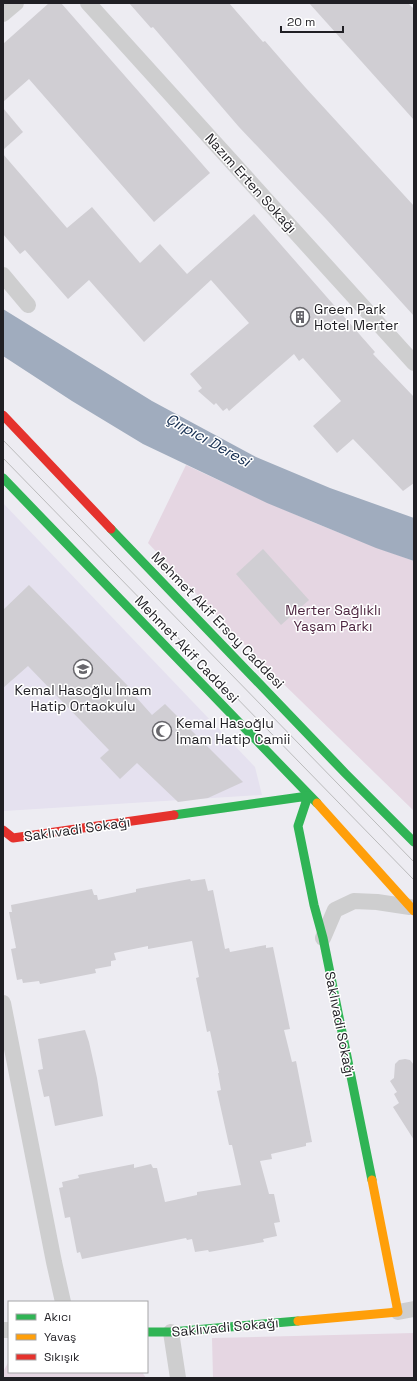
<svg xmlns="http://www.w3.org/2000/svg" width="417" height="1381" font-family="'Space Grotesk',sans-serif">
<rect width="100%" height="100%" fill="#edecf2"/>
<path fill="#e5e1ef" d="M3 503 255 767 262 795 4 811Z"/>
<g fill="#e5d6e2">
<path d="M186 465C261 500 336 534 414 561V811L263 664 148 543Z"/>
<path d="M414 1333V1378H213L212 1338Z"/>
<path d="M9 1361V1372H142L146 1378H3V1372Z"/>
</g>
<path fill="#a0acbe" d="M3 309 152 401 256 457 330 488 414 518V561L376 548 267 503 143 444 72 401 3 356Z"/>
<g fill="#d0ced3">
<path d="M49 3H61L210 173 154 222 29 79 3 102V44Z"/>
<path d="M129 3H229L263 42 265 41 305 87 414 206V316L326 219 239 127 153 27 151 28Z"/>
<path d="M309 3H408L414 9V120Z"/>
<path d="M3 108 23 132 3 150Z"/>
<path d="M3 154 67 228 92 207 140 263 160 244 187 274 254 214 375 352 373 354 414 397V483L403 491 353 439 337 453 313 426 341 401 303 358 299 361 294 354 229 411 227 408 223 411 216 403 214 405 198 391 202 388 190 374 249 323 211 280 144 342 89 280 68 299 25 250 20 254 3 234Z"/>
<path d="M263 549 309 600 281 625 236 574Z"/>
<path d="M29 585 128 686 127 687 152 715 165 704 243 782 208 798 178 802 137 763 120 779 100 758 109 750 28 666 3 688V610Z"/>
<path d="M190 879 191 881 205 879 208 891 213 890 225 949 229 948 230 952 266 945V948L273 947 290 1029 284 1030 292 1062 296 1061 312 1142 306 1143V1146L271 1154 272 1159 260 1161 269 1194H274L280 1222 274 1223 277 1236 263 1239 264 1242 209 1252 208 1250 195 1252 192 1239 187 1240 186 1238 82 1259 80 1252 77 1253 70 1217 65 1218 59 1188 63 1187 62 1182 79 1178 78 1175 134 1164V1168L151 1164 153 1168H157L165 1202 197 1195V1192L241 1185 232 1145H229L217 1091 221 1090 218 1073H219L210 1031 207 1032 196 978 199 977 192 941 148 949V946L114 953 116 960 111 961V966L95 969 96 973 40 984 39 981 23 983 22 979 17 980 11 949 16 948 9 912H12L11 905 92 889 94 895H97L98 900 136 892V889Z"/>
<path d="M85 1030 89 1042 97 1078 103 1116 55 1126 49 1096 44 1097 38 1070 43 1069 38 1039Z"/>
<path d="M405 1059 410 1060 414 1065V1140L393 1107 399 1103 394 1094 397 1092 390 1081 394 1078 395 1064 399 1060Z"/>
</g>
<g fill="none" stroke-linecap="round" stroke-linejoin="round">
<g stroke="#cececf" stroke-width="16">
<path d="M88 3 414 363"/>
<path d="M3 14 16 3"/>
<path d="M3 275 28 305"/>
<path d="M323 938 335 910 354 901 377 902 410 907"/>
<path d="M3 1003 54 1262 63 1302"/>
<path d="M398 1312 414 1309"/>
<path d="M3 1330H9"/>
<path d="M171 1332 178 1378"/>
</g>
<g stroke="#30b455" stroke-width="9">
<path d="M3 478 317 803"/>
<path d="M111 529 345 773 414 842"/>
<path d="M174 815 308 796 298 826 314 905 323 938 372 1180"/>
<path d="M147 1332H171L298 1321"/>
</g>
<g stroke="#ff9f0a" stroke-width="9">
<path d="M317 803 414 911"/>
<path d="M298 1321 398 1312 372 1180"/>
</g>
<g stroke="#e5322d" stroke-width="9">
<path d="M3 415 111 529"/>
<path d="M3 830 13 838 174 815"/>
</g>
<g stroke="#bbbbbc" stroke-width="1">
<path d="M3 440 414 862"/>
<path d="M3 458 414 880"/>
</g>
</g>
<defs>
<symbol id="building-ring" viewBox="-11 -11 22 22"><circle r="9.5" fill="#fff" stroke="#68676c" stroke-width="1.5"/><path d="M-4-6H4V6H1V3H-1V6H-4ZM-2.5-4.3h1.7v1.8h-1.7ZM.8-4.3h1.7v1.8H.8ZM-2.5-1h1.7V.8h-1.7ZM.8-1h1.7V.8H.8Z" fill="#68676c"/></symbol>
<symbol id="school-ring" viewBox="-11 -11 22 22"><circle r="9.5" fill="#fff" stroke="#68676c" stroke-width="1.5"/><path d="M0-5L7-2L0 1L-7-2ZM-4 1L0 2.5L4 1V4Q0 6-4 4Z" fill="#68676c"/></symbol>
<symbol id="mosque-ring" viewBox="-11 -11 22 22"><circle r="9.5" fill="#fff" stroke="#68676c" stroke-width="1.5"/><path d="M3.5-4.9A6 6 0 1 0 3.5 4.9A5 5 0 1 1 3.5-4.9Z" fill="#68676c"/></symbol>
</defs>
<g fill-rule="evenodd">
<use href="#building-ring" x="289" y="306" width="22" height="22"/>
<use href="#school-ring" x="72" y="658" width="22" height="22"/>
<use href="#mosque-ring" x="151" y="720" width="22" height="22"/>
</g>
<g text-anchor="middle" stroke-width="3" stroke-linejoin="round" paint-order="stroke">
<g font-size="14" fill="#201f24" stroke="#fff">
<text transform="translate(251 183) rotate(48)" y="5">Nazım Erten Sokağı</text>
<text transform="translate(218 620) rotate(46)" y="5">Mehmet Akif Ersoy Caddesi</text>
<text transform="translate(187 649) rotate(46)" y="5">Mehmet Akif Caddesi</text>
<text transform="translate(77 829) rotate(-8)" y="5">Saklıvadi Sokağı</text>
<text transform="translate(340 1024) rotate(79)" y="5">Saklıvadi Sokağı</text>
<text transform="translate(225 1327) rotate(-5)" y="5">Saklıvadi Sokağı</text>
</g>
<g font-size="14" fill="#201f24" stroke="#fff" text-anchor="start">
<text x="314" y="314">Green Park<tspan x="314" dy="16">Hotel Merter</tspan></text>
<text x="83" y="695" text-anchor="middle">Kemal Hasoğlu İmam<tspan x="83" dy="16">Hatip Ortaokulu</tspan></text>
<text x="176" y="728">Kemal Hasoğlu<tspan x="176" dy="16">İmam Hatip Camii</tspan></text>
</g>
<g font-size="14" fill="#4e2641" stroke="#fff">
<text x="333" y="615">Merter Sağlıklı<tspan x="333" dy="16">Yaşam Parkı</tspan></text>
</g>
<g font-size="15" font-style="italic" fill="#122b4e" stroke="#fff">
<text transform="translate(208 440) rotate(29)" y="5">Çırpıcı Deresi</text>
</g>
</g>
<rect width="417" height="1381" fill="none" stroke="#201f24" stroke-width="8"/>
<rect x="8" y="1301" width="140" height="72" fill="#ffffff" stroke="#a6a5a7"/>
<rect x="16" y="1314" width="20" height="6" fill="#30b455" stroke="#a6a5a7"/>
<text x="44" y="1321" font-size="12" fill="#201f24">Akıcı</text>
<rect x="16" y="1334" width="20" height="6" fill="#ff9f0a" stroke="#a6a5a7"/>
<text x="44" y="1341" font-size="12" fill="#201f24">Yavaş</text>
<rect x="16" y="1354" width="20" height="6" fill="#e5322d" stroke="#a6a5a7"/>
<text x="44" y="1361" font-size="12" fill="#201f24">Sıkışık</text>
<path d="M281 26v6h62v-6" fill="none" stroke="#201f24" stroke-width="2"/>
<text x="287" y="26" font-size="12" fill="#201f24" stroke="#ffffff" stroke-width="3" paint-order="stroke">20 m</text>
</svg>
